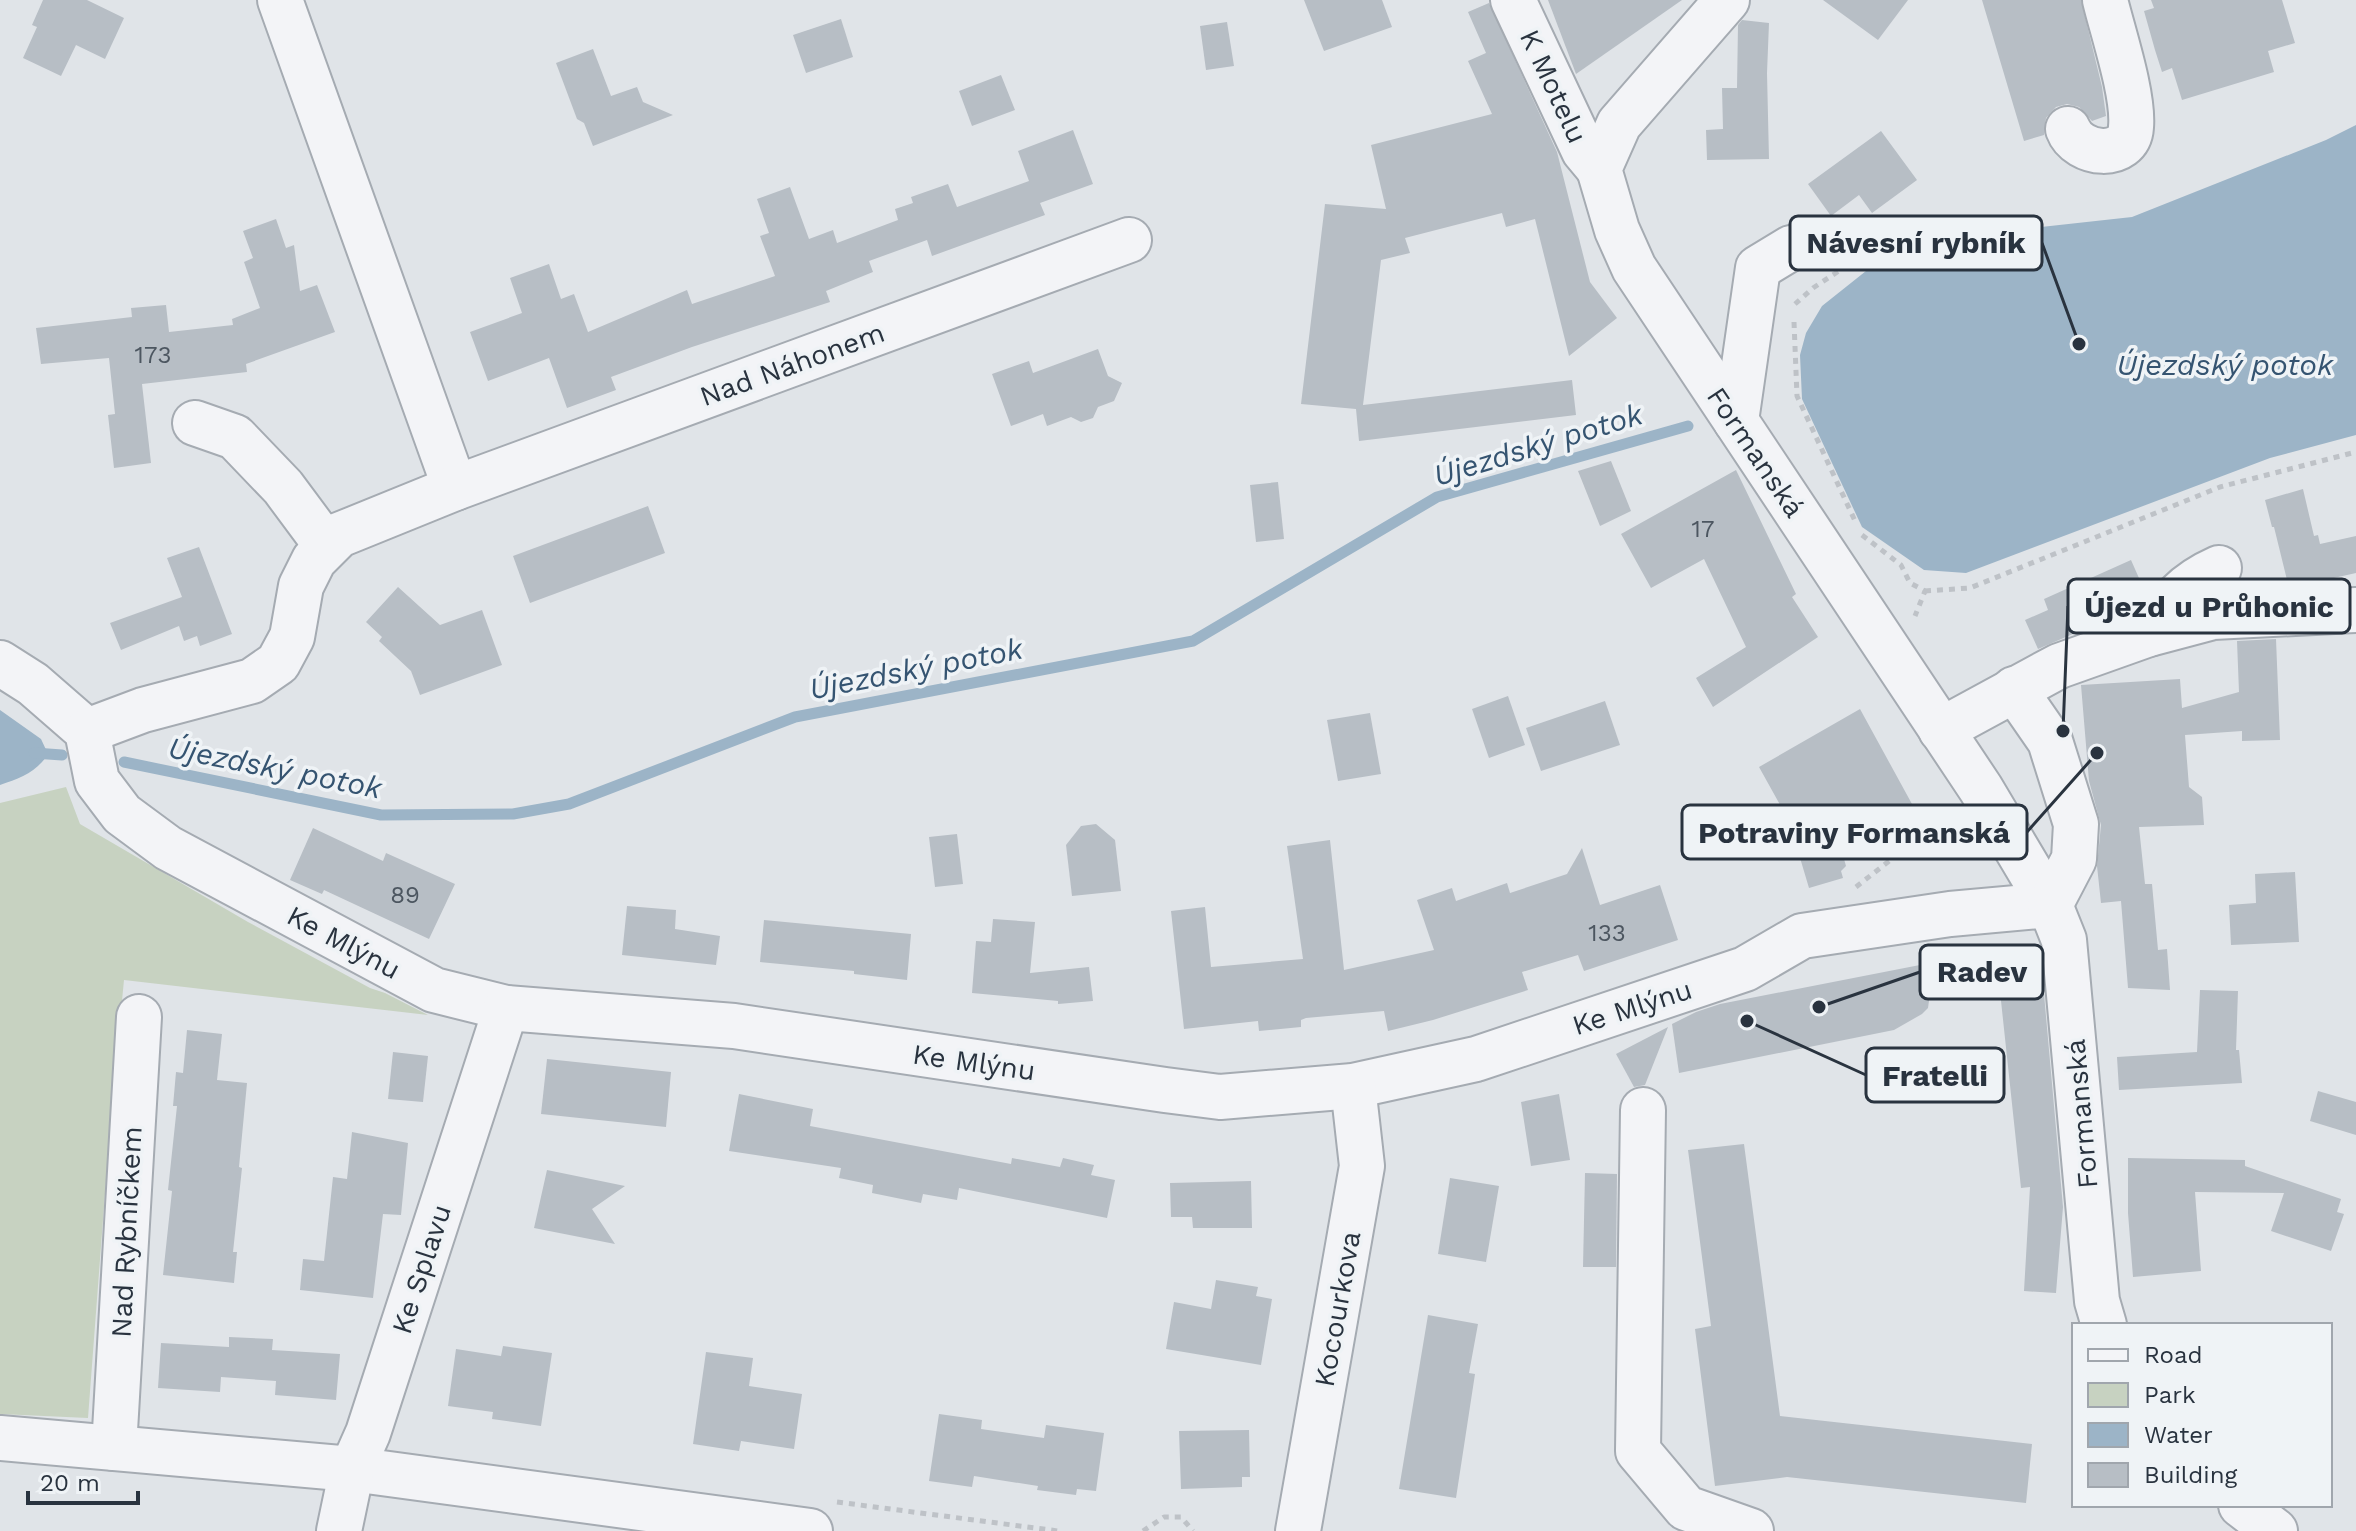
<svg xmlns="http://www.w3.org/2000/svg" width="2356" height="1531" font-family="'Work Sans',sans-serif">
<rect width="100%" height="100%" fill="#e0e4e8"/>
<path fill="#c7d2c1" d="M66 787 80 824 248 922 370 988 385 993 428 1015 124 980 111 1114 88 1418 0 1414V803Z"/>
<g fill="#9cb4c7">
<path d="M2356 125V435L2270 458 1966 573 1924 570 1862 527 1802 399 1800 355 1806 333 1822 306 1866 271 1936 228 1958 220 1991 218 2032 228 2132 217 2326 140Z"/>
<path d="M0 710 41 739 48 754C36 773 20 778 0 785Z"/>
</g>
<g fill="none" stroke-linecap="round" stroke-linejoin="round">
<g stroke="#9cb4c7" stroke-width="11">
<path d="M34 753 62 755"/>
<path d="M124 762 381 815 513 814 569 804 795 717 1193 641 1437 497 1688 426"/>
</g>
</g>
<g fill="#b7bec5">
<path d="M43 0H87L124 18 105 59 76 45 61 76 23 58 37 27 32 25Z"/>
<path d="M1304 0H1382L1392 27 1324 51Z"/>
<path d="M1548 0H1682L1576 74Z"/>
<path d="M1823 0H1908L1878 40Z"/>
<path d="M1982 0H2081L2102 87 2106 116 2092 121 2079 107 2067 104 2056 107 2046 118 2044 135 2024 141Z"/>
<path d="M2151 0H2282L2295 43 2268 51 2274 72 2182 100 2172 68 2162 72 2155 50 2144 11 2154 8Z"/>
<path d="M1489 3 1557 152 1590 282 1617 318 1569 356 1535 219 1506 227 1502 213 1405 238 1410 253 1381 260 1363 405 1572 380 1576 415 1359 441 1356 409 1301 404 1325 204 1386 209 1371 145 1492 114 1468 61 1486 53 1468 12Z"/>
<path d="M841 19 853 57 806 73 793 35Z"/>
<path d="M1742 20 1769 23 1767 73 1769 159 1707 160 1706 130 1723 129 1722 88H1737L1738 25Z"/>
<path d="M1227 22 1234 66 1206 70 1200 26Z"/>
<path d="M593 49 611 96 637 87 643 102 673 115 593 146 584 123 577 119 556 63Z"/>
<path d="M1001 75 1015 110 972 126 959 91Z"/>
<path d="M1073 130 1093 184 1040 203 1045 215 932 256 927 240 869 261 873 272 826 291 830 302 692 347 611 377 616 390 567 408 549 358 488 381 470 332 522 313 510 278 549 264 561 299 574 294 588 332 687 290 692 304 775 276 760 236 769 233 757 199 790 187 809 239 833 230 837 243 898 220 895 209 913 203 911 197 948 184 957 207 1029 181 1018 151Z"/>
<path d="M1881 131 1917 180 1872 213 1859 195 1831 216 1808 184Z"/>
<path d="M276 219 286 248 294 245 300 291 317 285 335 332 246 364 247 372 142 384 151 463 114 468 108 415 115 414 109 358 41 364 36 328 132 317 131 308 166 305 169 332 233 325 232 319 260 308 244 262 253 258 243 231Z"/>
<path d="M1098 349 1108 376 1122 383 1114 401 1098 407 1093 418 1081 422 1071 417 1047 426 1043 414 1011 426 992 374 1029 361 1033 373Z"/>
<path d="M1611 461 1631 511 1600 526 1578 471Z"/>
<path d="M1736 470 1796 594 1792 597 1818 637 1713 707 1696 678 1746 647 1704 559 1651 588 1621 534Z"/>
<path d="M1278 482 1284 539 1256 542 1250 485Z"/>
<path d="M2303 489 2314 536 2318 535 2320 544 2356 536V573L2289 588 2274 527H2272L2265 500Z"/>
<path d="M648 506 665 553 530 603 513 556Z"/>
<path d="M199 547 232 634 200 646 197 636 184 641 179 626 121 650 110 623 182 597 167 558Z"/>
<path d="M2131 560 2146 594 2138 606 2038 649 2025 620 2048 610 2044 599Z"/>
<path d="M398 587 440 625 482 610 502 665 420 695 411 671 379 641 382 637 366 622Z"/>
<path d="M2276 639 2280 740 2242 741V731L2185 735 2189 787 2202 797 2204 825 2139 827 2145 884H2152L2158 950 2167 949 2170 990 2128 988 2121 901 2101 903 2097 866 2101 825 2089 781 2081 685 2180 679 2182 708 2239 692 2237 641Z"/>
<path d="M1508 696 1525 745 1489 758 1472 709Z"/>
<path d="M1605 701 1620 745 1541 771 1526 728Z"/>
<path d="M1860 709 1912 804 1840 845 1846 866 1841 871 1843 878 1809 888 1789 821 1759 767Z"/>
<path d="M1370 713 1381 774 1338 781 1327 720Z"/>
<path d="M1096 824 1115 840 1121 891 1072 896 1066 845 1081 826Z"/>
<path d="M313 828 383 861 386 853 455 884 429 939 324 890 322 894 290 880Z"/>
<path d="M957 834 963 884 935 887 929 837Z"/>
<path d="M1330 840 1344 970 1434 950 1417 900 1452 888 1456 901 1507 883 1510 893 1567 874 1582 848 1600 905 1660 885 1678 940 1584 971 1578 955 1522 972 1528 990 1433 1020 1388 1031 1384 1011 1306 1018 1301 1020V1027L1259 1031 1258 1021 1184 1029 1171 911 1205 907 1211 967 1303 959 1287 846Z"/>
<path d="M2295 872 2299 942 2231 945 2229 905 2256 903 2255 874Z"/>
<path d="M627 906 676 910 675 929 720 936 716 965 622 955Z"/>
<path d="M993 919 1035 922 1030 973 1089 967 1093 1001 1058 1004V1001L972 993 976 941 991 942Z"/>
<path d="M764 920 911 934 907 980 854 974V971L760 962Z"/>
<path d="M2040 949 2063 1207 2056 1293 2024 1291 2030 1187 2021 1188 1996 954Z"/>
<path d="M1925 964 1930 994 1928 1008 1922 1014 1894 1030 1679 1073 1672 1024 1696 1012 1720 1004Z"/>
<path d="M2200 990 2238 991 2236 1050H2239L2242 1083 2119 1090 2117 1057 2197 1052Z"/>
<path d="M1668 1027 1645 1085 1634 1087 1616 1054Z"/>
<path d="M187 1030 222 1034 217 1080 247 1083 239 1167 242 1168 233 1252H237L234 1283 163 1275 172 1191 168 1190 177 1106H173L176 1072 183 1073Z"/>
<path d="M393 1052 428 1056 423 1102 388 1099Z"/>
<path d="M547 1059 671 1072 666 1127 541 1114Z"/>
<path d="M2318 1091 2356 1102V1135L2310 1121Z"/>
<path d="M739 1094 813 1109 810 1126 1011 1164 1012 1158 1060 1167 1063 1158 1094 1165 1091 1175 1115 1180 1107 1218 959 1188 957 1200 923 1194 921 1203 872 1193 873 1185 839 1178 841 1168 729 1151Z"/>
<path d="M1559 1094 1570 1160 1531 1166 1521 1102Z"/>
<path d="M352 1132 408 1143 401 1215 383 1214 373 1298 300 1290 303 1259 324 1261 333 1177 347 1179Z"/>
<path d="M1744 1144 1780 1416 2032 1444 2026 1503 1787 1477 1715 1486 1695 1329 1711 1326 1688 1150Z"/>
<path d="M2128 1158 2245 1160V1166L2341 1199 2337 1212 2344 1214 2331 1251 2271 1231 2284 1193 2195 1192 2201 1271 2133 1277 2128 1213Z"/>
<path d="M547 1170 625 1186 592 1209 615 1244 534 1228Z"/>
<path d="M1585 1173 1617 1174 1616 1267H1583Z"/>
<path d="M1450 1178 1499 1186 1486 1262 1438 1254Z"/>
<path d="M1251 1181 1252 1228H1193L1192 1217H1171L1170 1183Z"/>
<path d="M1216 1280 1258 1287 1256 1296 1272 1299 1261 1365 1166 1349 1174 1302 1211 1309Z"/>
<path d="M1428 1315 1478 1324 1469 1373 1475 1374 1456 1498 1399 1489Z"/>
<path d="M229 1337 273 1339 272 1350 340 1354 336 1400 275 1395 276 1381 221 1377 220 1392 158 1388 161 1343 229 1347Z"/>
<path d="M503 1346 552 1353 541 1426 492 1419 493 1412 448 1406 456 1349 501 1356Z"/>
<path d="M706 1352 753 1358 749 1386 802 1394 794 1449 741 1441 739 1451 693 1444Z"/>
<path d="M939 1414 982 1420 981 1429 1044 1438 1046 1425 1104 1433 1096 1491 1077 1489 1076 1495 1037 1490 1038 1486 974 1476 972 1487 929 1481Z"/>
<path d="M1249 1430 1250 1477H1242V1487L1181 1489 1179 1431Z"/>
</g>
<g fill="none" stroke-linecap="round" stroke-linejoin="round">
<defs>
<g id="minor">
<path d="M280 0 455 488"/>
<path d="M1513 0 1584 151 1599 169"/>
<path d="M1727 0 1619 124 1599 169 1617 230 1634 268 1981 789 2050 905 2064 940 2097 1301 2104 1325"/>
<path d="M2068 129C2078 156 2129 161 2131 127 2134 95 2113 33 2105 0"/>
<path d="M1736 421 1758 268 1791 248"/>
<path d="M195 423 235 437 283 487 326 545"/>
<path d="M2149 634C2171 601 2183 584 2219 568"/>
<path d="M0 663 33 684 87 731 97 781 122 814 168 848 434 990 506 1008 734 1026 1165 1090 1220 1097 1353 1086 1476 1059 1745 969 1802 936 1950 914 2050 905"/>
<path d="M2014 689 2050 741 2076 824 2074 859 2050 905"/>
<path d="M1941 730 2059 666 2149 634 2213 617 2356 610"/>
<path d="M87 731 143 710 252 681 278 663 292 637 301 586 314 560 339 535 455 488 1129 240"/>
<path d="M1643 1110 1638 1451 1686 1508 1751 1531"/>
<path d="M0 1438 352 1469 810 1531"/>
<path d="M114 1448 139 1017"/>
<path d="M2241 1505 2275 1531"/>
<path d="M339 1531 352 1469 368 1433 506 1008"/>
<path d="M1298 1531 1362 1166 1353 1086"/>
</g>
</defs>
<use href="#minor" stroke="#a5abb2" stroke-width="48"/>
<g stroke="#bec2c7" stroke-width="5" stroke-dasharray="6 6" stroke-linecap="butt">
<path d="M1795 304 1813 288 1872 249"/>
<path d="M1794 322 1797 396 1856 523"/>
<path d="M1862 535 1901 565 1910 583 1925 591 1915 616"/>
<path d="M1925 591 1970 588 2220 487 2356 452"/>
<path d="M1856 887 1949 814"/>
<path d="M837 1502 1058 1531"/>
<path d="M1143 1531 1164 1517H1181L1193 1531"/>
</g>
<use href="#minor" stroke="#f3f4f7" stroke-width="44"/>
</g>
<g text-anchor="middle" stroke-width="7" stroke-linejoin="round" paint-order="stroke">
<g font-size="24" fill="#4c5660">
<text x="153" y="363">173</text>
<text x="1703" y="537">17</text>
<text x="405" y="903">89</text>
<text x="1607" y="941">133</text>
</g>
<g font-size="28" fill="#29333f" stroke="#eff3f6">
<text transform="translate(1554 86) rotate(65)" y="10">K Motelu</text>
<text transform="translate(792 364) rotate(-20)" y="10">Nad Náhonem</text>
<text transform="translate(1756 452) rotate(56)" y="10">Formanská</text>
<text transform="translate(344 942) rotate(28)" y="10">Ke Mlýnu</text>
<text transform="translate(1632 1007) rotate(-18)" y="10">Ke Mlýnu</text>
<text transform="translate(974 1062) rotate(8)" y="10">Ke Mlýnu</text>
<text transform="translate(2081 1114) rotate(-95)" y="10">Formanská</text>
<text transform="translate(126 1232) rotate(-87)" y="10">Nad Rybníčkem</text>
<text transform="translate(421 1269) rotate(-72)" y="10">Ke Splavu</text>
<text transform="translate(1337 1309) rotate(-80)" y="10">Kocourkova</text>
</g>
<g font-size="30" font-style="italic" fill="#355471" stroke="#eff3f6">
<text x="2225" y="375">Újezdský potok</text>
<text transform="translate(1538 445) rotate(-17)" y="10">Újezdský potok</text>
<text transform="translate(916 669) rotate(-11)" y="10">Újezdský potok</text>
<text transform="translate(275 768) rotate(11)" y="10">Újezdský potok</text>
</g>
</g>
<path fill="none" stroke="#29333f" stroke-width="3" d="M2079 344L2042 243M2063 731L2068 606M2097 753L2027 832M1819 1007L1920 972M1747 1021L1866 1075"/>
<g fill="#29333f" stroke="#eff3f6" stroke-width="3">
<circle cx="2079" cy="344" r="8"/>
<circle cx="2063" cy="731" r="8"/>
<circle cx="2097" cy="753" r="8"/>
<circle cx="1819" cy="1007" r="8"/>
<circle cx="1747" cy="1021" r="8"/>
</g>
<g fill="#eff3f6" stroke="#29333f" stroke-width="3">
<rect x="1790" y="216" width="252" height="54" rx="8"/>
<rect x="2068" y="579" width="282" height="54" rx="8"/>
<rect x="1682" y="805" width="345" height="54" rx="8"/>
<rect x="1920" y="945" width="123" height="54" rx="8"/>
<rect x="1866" y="1048" width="138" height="54" rx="8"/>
</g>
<g font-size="30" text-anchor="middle" font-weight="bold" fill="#29333f">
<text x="1916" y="253">Návesní rybník</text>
<text x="2209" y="617">Újezd u Průhonic</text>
<text x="1854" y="843">Potraviny Formanská</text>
<text x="1982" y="982">Radev</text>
<text x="1935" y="1086">Fratelli</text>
</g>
<rect x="2072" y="1323" width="260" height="184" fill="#eff3f6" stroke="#a0a6ad" stroke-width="2"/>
<rect x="2088" y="1349" width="40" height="12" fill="#f3f4f7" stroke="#a0a6ad" stroke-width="2"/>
<text x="2144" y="1363" font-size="24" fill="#29333f">Road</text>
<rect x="2088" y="1383" width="40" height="24" fill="#c7d2c1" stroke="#a0a6ad" stroke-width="2"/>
<text x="2144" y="1403" font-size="24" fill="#29333f">Park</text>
<rect x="2088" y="1423" width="40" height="24" fill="#9cb4c7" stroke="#a0a6ad" stroke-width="2"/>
<text x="2144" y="1443" font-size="24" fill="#29333f">Water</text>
<rect x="2088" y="1463" width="40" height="24" fill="#b7bec5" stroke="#a0a6ad" stroke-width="2"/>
<text x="2144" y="1483" font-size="24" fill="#29333f">Building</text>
<path d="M28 1491v12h110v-12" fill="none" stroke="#29333f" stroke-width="4"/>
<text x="40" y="1491" font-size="24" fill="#29333f" stroke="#eff3f6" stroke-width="6" paint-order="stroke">20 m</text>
</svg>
